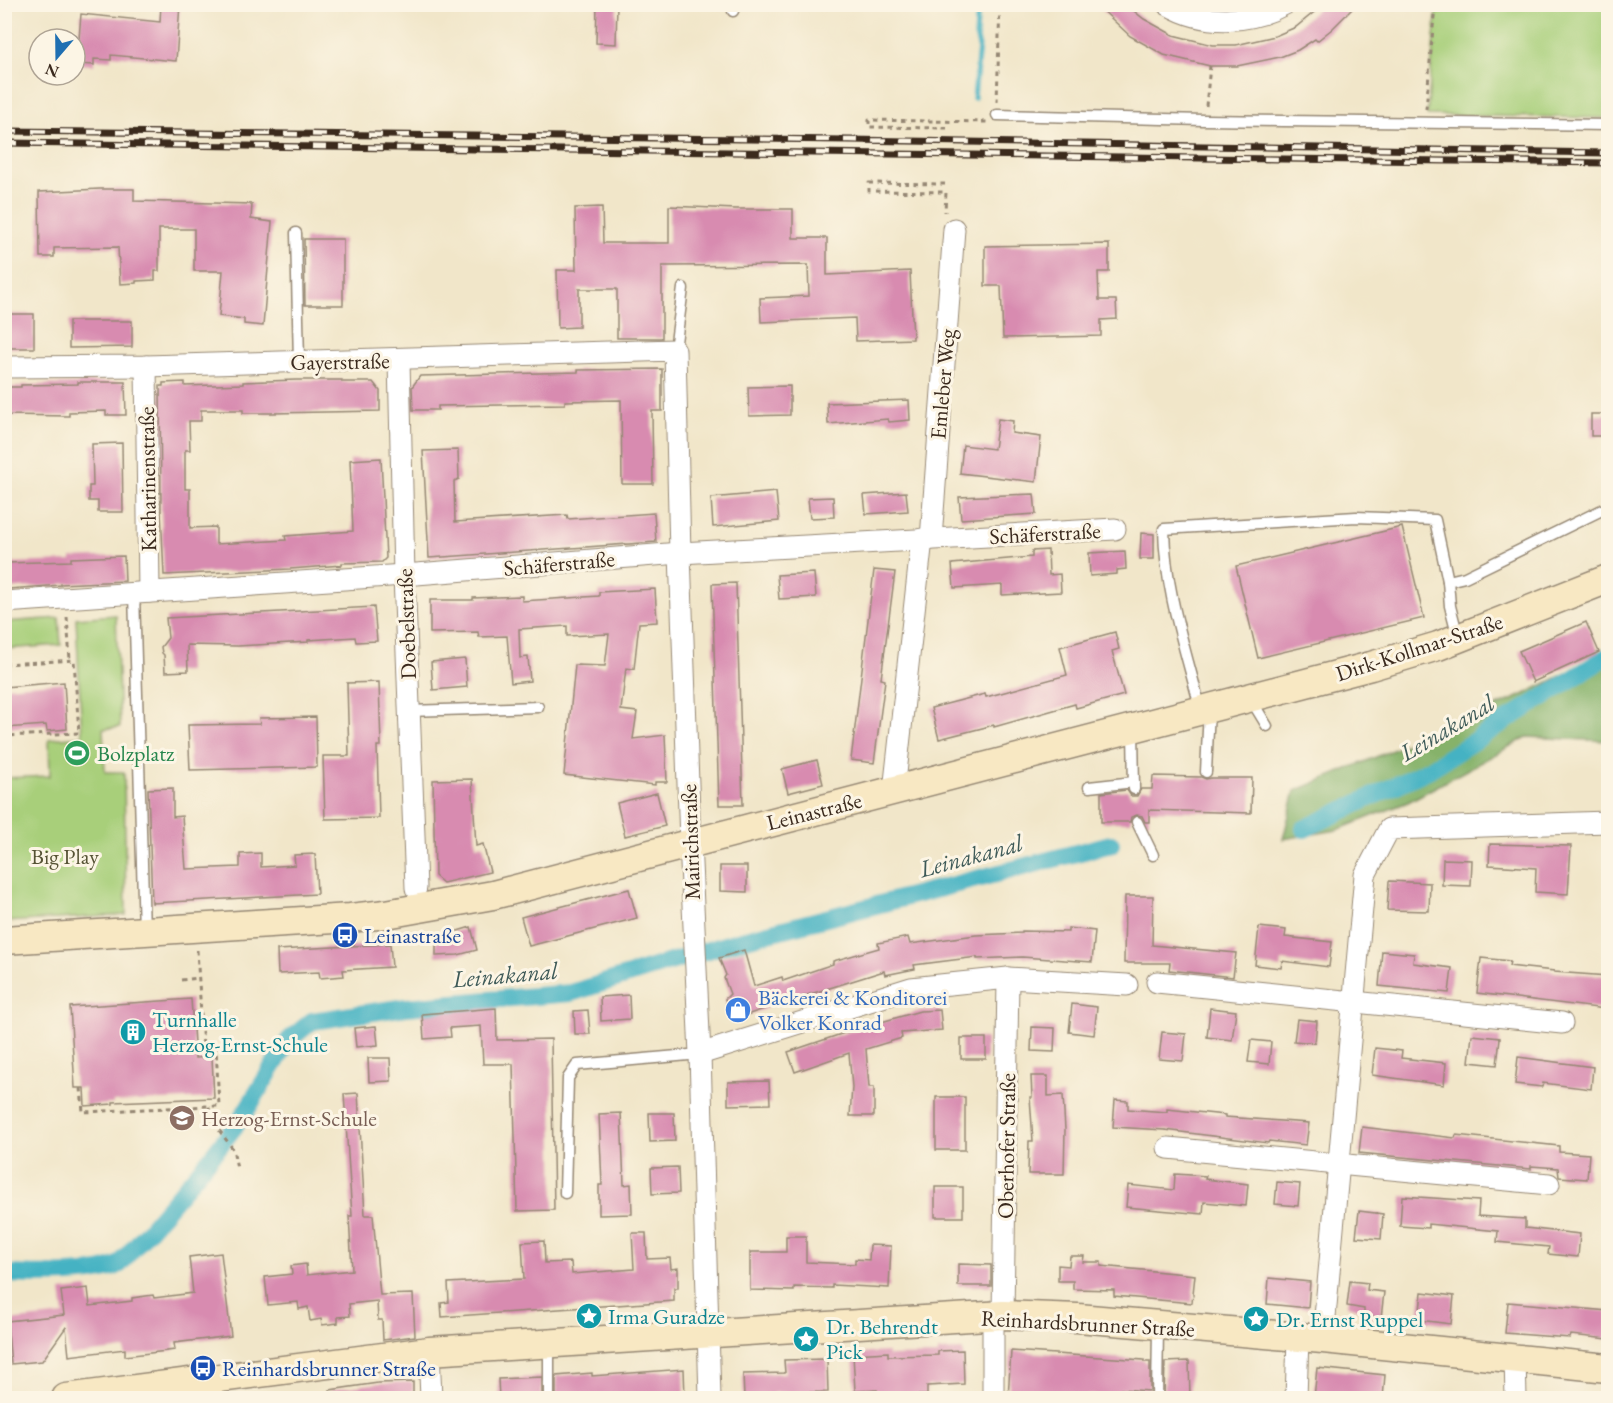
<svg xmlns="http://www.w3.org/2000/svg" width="1613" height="1403" font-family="'EB Garamond',serif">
<rect width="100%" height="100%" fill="#fcf5e5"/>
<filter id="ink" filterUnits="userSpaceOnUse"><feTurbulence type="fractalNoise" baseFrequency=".0167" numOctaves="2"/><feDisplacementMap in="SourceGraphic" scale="12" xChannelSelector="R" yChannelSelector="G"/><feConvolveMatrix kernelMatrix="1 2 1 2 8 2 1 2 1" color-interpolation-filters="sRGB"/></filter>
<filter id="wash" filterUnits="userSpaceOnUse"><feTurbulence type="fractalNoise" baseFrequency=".008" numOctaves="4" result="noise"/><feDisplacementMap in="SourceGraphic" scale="24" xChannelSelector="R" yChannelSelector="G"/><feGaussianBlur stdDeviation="1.35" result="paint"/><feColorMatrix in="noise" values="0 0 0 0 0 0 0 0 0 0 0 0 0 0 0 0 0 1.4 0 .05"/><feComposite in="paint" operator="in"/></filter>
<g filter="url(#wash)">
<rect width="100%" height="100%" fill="#f1e6c9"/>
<g fill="#a8cf7a" stroke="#727c4c" stroke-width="1.5">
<path d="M1437 5H1608V118L1427 115Z"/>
<path d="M116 615 120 727 103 729 105 772H124L126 915 5 922V778L50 776 49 739 82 736 76 618Z"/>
<path d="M59 618 61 645 5 649V622Z"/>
</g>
<path fill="#86b26a" stroke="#606e44" stroke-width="1.5" d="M1608 648V741L1527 737 1408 802 1337 830 1283 839 1295 791 1521 696 1604 654Z"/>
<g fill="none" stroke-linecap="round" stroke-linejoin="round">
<path stroke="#45b2c3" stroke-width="5" d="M974 98 979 46 976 36 978 4"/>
<g stroke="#45b2c3" stroke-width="18">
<path d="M1304 829 1430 769 1608 656"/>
<path d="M4 1274C31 1275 99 1277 120 1264L211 1157 243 1116 289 1040 312 1021 406 1007 571 993 734 942 1111 844"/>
</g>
</g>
<g id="blocks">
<g fill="#d88bb0">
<path d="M161 4H180L176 61 111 55V60L94 59V65L77 64 81 14 160 22Z"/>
<path d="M597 4H617L616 44 596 43Z"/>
<path d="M1096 4H1125L1144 19 1173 35 1213 45H1236L1275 36 1296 27 1324 4H1357L1332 29 1317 41 1315 39 1298 50 1280 57 1237 66H1210L1164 55 1130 36Z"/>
<path d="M100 189H134V201L252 204 251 219 272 222 263 326 244 324V319L219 316 223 271H194V229H159V271H155V280L136 281V283L120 284 118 247 54 248V257H40L39 192Z"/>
<path d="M669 206 736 209H793V238H827V275L910 271 913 339 856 341 855 318 761 322 760 298 809 296 808 265 662 266V338H617V289H579V327L558 328 557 270H576L575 208 602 207 603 243H669Z"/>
<path d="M304 239H343V305H305Z"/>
<path d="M1109 244V272H1098L1099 300H1116L1117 319 1101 320V336L1003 338 1001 286H985V246Z"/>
<rect x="4" y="314" width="30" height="34"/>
<path d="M69 321H132V347L69 348Z"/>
<path d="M662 369V411H652L653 484H622L621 400 565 401V404L438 406V410H413L412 387 420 376 578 372V370Z"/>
<path d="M296 380H342V382H373L380 391V411L271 413H243V410H201V421H189L190 450H185V489H190V528L216 527V544L286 540 285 536 353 531 350 460 381 458 386 558 382 562 342 563V565L290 569 164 575 161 511 160 386H163V383L185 382V386L243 384V382Z"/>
<path d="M78 382H125L126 415H106V411L69 412V416L4 415V387H21V385L78 384Z"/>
<path d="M790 386V415L749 416 748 387Z"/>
<path d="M909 400 910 420 889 422 888 419 828 424 827 403Z"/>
<rect x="1591" y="414" width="17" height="22"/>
<path d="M998 419 1013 421 1012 433 1041 437 1036 482 960 473 963 445 994 449Z"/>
<path d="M122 443 123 512H98V501H89V486H93L92 444Z"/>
<path d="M458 450 459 479 454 481 455 522 567 515 568 519 654 513 656 542 429 558 423 451Z"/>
<path d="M776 492 779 521 713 527 711 498Z"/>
<path d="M906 492 908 511 866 514 864 495Z"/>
<path d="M1034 494 1036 514 961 519 959 497Z"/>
<path d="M833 497 834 517 810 518 808 498Z"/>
<path d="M1402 527 1424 618 1258 658 1236 566Z"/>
<path d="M1141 533 1154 534V559H1140Z"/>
<path d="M1048 550 1049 575 1060 574 1061 592 1002 595V585L954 588 952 564 1032 557V551Z"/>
<path d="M1125 551 1126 569 1117 570V574L1090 576 1089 553Z"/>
<path d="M124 556 125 581 61 584V585L8 589 7 563 71 561V558Z"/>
<path d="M874 570 895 572 881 679 885 680 874 763 851 760Z"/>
<path d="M814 573 816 597 779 599 777 575Z"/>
<path d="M736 583 743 805H719L712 584Z"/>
<path d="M655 589 657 622 639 623 634 669 626 668 621 710 637 712 633 739 665 735 667 782H655V785L564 775 575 665 605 666 609 634 567 636V626L519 629 520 658 528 657 530 681 511 683 507 636 479 637 478 632 430 633V600H473V598L522 596V601L599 596V592Z"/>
<path d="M374 607 377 641 356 642 355 637 308 640V642L238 646 187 645 188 671 165 672 164 655 162 653 161 647 168 638 166 618Z"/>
<path d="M1586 622 1599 652 1533 682 1519 651Z"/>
<path d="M1115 632 1119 649 1112 651 1124 695 1076 708 1075 704 994 727V725L939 739 931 708 985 694 986 697 1067 675 1060 647Z"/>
<path d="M465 659 467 687 433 690 431 662Z"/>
<path d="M64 682 67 729 47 731 46 725 5 728 4 687Z"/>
<path d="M379 682 381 746H377L379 818 325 819 323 756H349L347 683Z"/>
<path d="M316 717 317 767 190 770 188 725 260 724 259 718Z"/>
<path d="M817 760 823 784 788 793 782 769Z"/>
<path d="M1153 776 1201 777 1206 779 1211 778H1252L1251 813 1149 810V822H1145L1142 816 1137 815 1131 817 1130 822H1101V793L1127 790 1131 796H1137L1141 789H1152Z"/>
<path d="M472 779 476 846 483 844 490 872 443 883 435 876 433 780Z"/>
<path d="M173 788V817L182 816 186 869 240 867V854L261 853V867L295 865 294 855 315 854 317 894 152 903 148 789Z"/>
<path d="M657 793 665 826 625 836 617 803Z"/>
<path d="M1490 844 1571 846 1568 894 1535 892 1536 868 1489 865Z"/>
<path d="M1443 859 1472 860 1471 886 1442 885Z"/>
<path d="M720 866H747V892L720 891Z"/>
<path d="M1389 881 1430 883 1429 911 1387 910Z"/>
<path d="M629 889 637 918 529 946 521 917Z"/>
<path d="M1125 896H1153L1152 945 1236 953 1233 977 1169 970 1170 963H1124Z"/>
<path d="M471 927 477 950 458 955 436 956V939H453L454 932Z"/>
<path d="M1259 927 1286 930 1285 937 1332 942 1329 967 1282 961 1281 968 1255 965Z"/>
<path d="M1068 928 1095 931 1092 962 1022 957 977 959V957L914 965 915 969 885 975 884 971 772 1006 767 991V1008L732 1020 725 999 730 994 724 978 726 975 719 958 744 950 754 986 782 977 783 981 833 964V961L879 948 878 943 908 937 910 944 976 935 1022 933V931L1068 932Z"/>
<path d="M390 944 392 967 343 970 344 976 320 978 319 972 278 974 277 950Z"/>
<path d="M1382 951 1414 954 1413 963 1452 968 1449 993 1379 986Z"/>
<path d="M1481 958 1510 961 1509 966 1554 971V972L1608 976 1605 1009 1477 993Z"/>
<path d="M629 995 630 1019 601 1021 600 997Z"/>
<path d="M191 999 195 1058 212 1057 214 1098 113 1102V1104L85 1106 84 1088H75L70 1007Z"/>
<path d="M1072 1004 1097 1007 1094 1035 1069 1032Z"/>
<path d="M496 1008 497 1040 551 1039 554 1210 517 1211 513 1064H483L481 1026 450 1028 451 1037 424 1039 422 1014Z"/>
<path d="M1210 1008 1236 1011 1232 1040 1207 1037Z"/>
<path d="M588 1010 590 1034H575L574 1011Z"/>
<path d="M940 1010 942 1030 901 1033 902 1038 866 1049 869 1087H874V1116H850L852 1087 849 1053 795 1072 788 1052 853 1030 920 1011Z"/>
<path d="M1297 1019 1317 1021 1315 1043 1294 1041Z"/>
<path d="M376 1026 378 1045 356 1047 354 1028Z"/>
<path d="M1032 1027 1055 1028 1054 1052 1031 1051Z"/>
<path d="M1162 1032 1186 1034 1183 1061 1159 1059Z"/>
<path d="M1472 1035 1500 1038 1497 1065 1469 1062Z"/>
<rect x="961" y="1038" width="25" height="21"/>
<path d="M1251 1040 1271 1042 1269 1064 1248 1062Z"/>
<path d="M1375 1048 1402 1051 1401 1058 1446 1063 1444 1085 1372 1075Z"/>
<path d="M1518 1057 1593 1067 1591 1089 1543 1083 1542 1087 1515 1084Z"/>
<path d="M368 1058H390L391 1081 369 1082Z"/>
<path d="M1031 1076H1048V1096L1063 1095 1065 1130 1064 1174H1028L1029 1141H1033L1030 1097H1032Z"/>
<path d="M769 1081 770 1104 728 1105V1082Z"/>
<path d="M358 1093 365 1215H373L380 1295 413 1294 415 1336 383 1340 382 1320H378L377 1301 349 1304 350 1316 338 1317V1323L322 1325 321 1319 310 1321 308 1307 299 1309 298 1302 268 1305 265 1277 292 1274 291 1266 306 1264 307 1275 352 1270 349 1216H352L344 1094Z"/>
<rect x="936" y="1097" width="29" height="53"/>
<path d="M1115 1100 1128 1101V1109L1167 1112V1109L1225 1115V1117L1309 1123 1306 1145 1269 1141 1268 1143 1165 1130 1113 1127Z"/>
<path d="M621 1113 624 1185 631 1184 632 1214 599 1215V1185H602L599 1114Z"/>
<path d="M649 1113H674L675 1141 650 1142Z"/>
<path d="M1362 1127 1455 1138 1456 1135 1559 1146V1152L1589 1154 1587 1179 1559 1177 1558 1168 1531 1166V1169L1359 1153Z"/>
<path d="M678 1167 679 1193 652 1194 651 1168Z"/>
<path d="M1175 1174 1206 1176 1205 1179 1248 1184 1246 1206 1204 1202 1203 1214 1126 1207 1128 1185 1174 1190Z"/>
<path d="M1277 1182 1300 1184 1298 1206 1275 1204Z"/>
<rect x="935" y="1187" width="28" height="30"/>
<path d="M1402 1196 1479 1201 1478 1216 1525 1219V1228L1580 1234 1578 1257 1548 1254 1549 1247 1497 1242 1498 1231 1428 1224V1228L1400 1226Z"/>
<path d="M1359 1211 1383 1214 1381 1239 1356 1237Z"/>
<path d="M632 1233H646L647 1259 670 1258 671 1269 678 1268V1288H674V1301L442 1317 441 1303 449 1302 448 1283 524 1279 522 1242 544 1241 545 1263 571 1262 572 1274 634 1269Z"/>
<path d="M786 1236H806V1262L855 1264V1259L869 1260 870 1245 891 1246 889 1288 832 1285V1288L794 1287V1291L750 1290V1252H786Z"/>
<path d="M221 1253 231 1336 174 1343 175 1350 125 1356V1349L69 1356 66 1327 42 1361 11 1364 7 1321 64 1315 61 1291 88 1288 90 1306 132 1301V1298L153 1295 154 1298 193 1293 189 1257Z"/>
<path d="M1070 1256H1084L1083 1262H1101V1266L1195 1275 1192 1303 1114 1296V1290L1073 1289V1281H1058V1265L1069 1266Z"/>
<path d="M958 1264 991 1265V1286H958Z"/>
<path d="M1269 1278 1310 1282 1308 1308 1267 1304Z"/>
<path d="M1350 1281 1368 1283 1367 1290 1384 1292 1381 1318 1364 1316V1309L1347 1306Z"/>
<path d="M1422 1292 1454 1296 1451 1324 1419 1320Z"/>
<path d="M1508 1302 1608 1311V1339L1571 1335 1570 1338 1505 1333Z"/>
<path d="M963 1350 964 1384 927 1386V1395L877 1396V1390L855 1391 853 1354 888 1352V1356L938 1355V1351Z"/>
<path d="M1011 1351 1144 1360V1362H1150V1391L1121 1389 1120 1397 1087 1395V1398L1051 1395 1050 1398H1008Z"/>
<path d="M827 1359 828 1392 773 1393V1398H744L743 1374 785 1373 784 1360Z"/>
<path d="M1189 1361 1190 1398H1164L1165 1362Z"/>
<path d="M1317 1368 1385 1375 1383 1398H1314Z"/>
<path d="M684 1369 685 1398H556V1376L592 1373V1376Z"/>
<path d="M542 1377V1398H499L498 1379Z"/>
<path d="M413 1382V1398H330V1390L378 1383Z"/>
</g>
</g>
</g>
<g filter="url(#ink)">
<use href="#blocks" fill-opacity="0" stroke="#968874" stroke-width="1.5"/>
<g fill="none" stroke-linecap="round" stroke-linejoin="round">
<defs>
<g id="lane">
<path d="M733 11 734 4"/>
<path d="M997 115 1204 120 1608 125"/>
<path d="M296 233 299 362"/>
<path d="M675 350 683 288"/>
<path d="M134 593 144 931"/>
<path d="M1458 637 1450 606 1448 581 1465 577 1608 507"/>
<path d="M1250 698 1267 726"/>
<path d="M408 711 538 707"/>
<path d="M1201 711C1186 651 1165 591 1164 529L1356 517 1435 520 1448 581"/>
<path d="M1133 729 1134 789"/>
<path d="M1206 772 1209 709"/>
<path d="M1089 787 1134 782"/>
<path d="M1137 822 1153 855"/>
<path d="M565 1193 568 1078 577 1065 700 1054"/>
<path d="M549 1343V1398"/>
<path d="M1157 1398 1158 1327"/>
</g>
<g id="street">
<path d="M1167 4C1204 26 1249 24 1285 4"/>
<path d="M399 360 404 575 416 888"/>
<path d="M146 366 149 592"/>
<path d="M4 367 146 366 675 350 680 553 690 842 700 1054 710 1398"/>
<path d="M931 539 954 229"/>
<path d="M4 602 404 575 680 553 1115 529"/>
<path d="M894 791 922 539"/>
<path d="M1157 982 1562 1023"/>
<path d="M700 1054 911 988 1008 978 1127 985"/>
<path d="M1168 1148 1549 1184"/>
<path d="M1003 1315 1008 978"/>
<path d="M1323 1339 1365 875 1389 829 1608 822"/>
<path d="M429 1351 431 1398"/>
<path d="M1515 1358 1516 1398"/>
<path d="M993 1398V1315"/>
<path d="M1296 1398 1298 1338"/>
</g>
<g id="secondary">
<path d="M4 940 350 918 386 914 493 895 1371 666 1438 646 1608 579"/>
<path d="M66 1398 429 1351 1003 1315 1078 1318 1323 1339 1608 1368"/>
</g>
</defs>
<use href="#lane" stroke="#968874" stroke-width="13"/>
<use href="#street" stroke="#968874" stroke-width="23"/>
<use href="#secondary" stroke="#968874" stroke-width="31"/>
<g stroke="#968874" stroke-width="3" stroke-dasharray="4.5 4.5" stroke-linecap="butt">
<path d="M997 102 1000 4"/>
<path d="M1206 106 1210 66"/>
<path d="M1426 109 1435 4"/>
<path d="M947 128 869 127V120L987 122"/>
<path d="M945 184 869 183V191L946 192 945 212"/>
<path d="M67 617 70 660"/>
<path d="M4 664 74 660 79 733 4 736"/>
<path d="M197 950 203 1047H216L219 1106H209L210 1118 233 1149 237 1168"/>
<path d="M181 980 198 978"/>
<path d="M81 1088 83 1112 209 1106"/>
</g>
<use href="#lane" stroke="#fff" stroke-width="10"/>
<use href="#street" stroke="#fff" stroke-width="21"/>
<use href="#secondary" stroke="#f8e8c3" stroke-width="28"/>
<defs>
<g id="rail">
<path d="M4 131 850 140 1608 153"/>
<path d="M4 143 1608 163"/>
</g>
</defs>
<use href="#rail" stroke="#3b2a1e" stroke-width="7"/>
<use href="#rail" stroke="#fcf5e5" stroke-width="4.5" stroke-dasharray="14" stroke-linecap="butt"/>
</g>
</g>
<defs>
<symbol id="stadium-disc" viewBox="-11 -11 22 22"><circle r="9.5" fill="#2e9e5b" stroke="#fcf5e5"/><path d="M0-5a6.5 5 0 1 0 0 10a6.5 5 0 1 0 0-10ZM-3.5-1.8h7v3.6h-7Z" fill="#fff"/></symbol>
<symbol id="bus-disc" viewBox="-11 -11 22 22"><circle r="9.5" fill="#1a4fb4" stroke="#fcf5e5"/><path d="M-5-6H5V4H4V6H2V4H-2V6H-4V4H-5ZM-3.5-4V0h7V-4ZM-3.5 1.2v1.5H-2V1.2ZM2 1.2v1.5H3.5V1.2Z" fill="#fff"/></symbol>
<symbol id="shop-disc" viewBox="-11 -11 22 22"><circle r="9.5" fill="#3f7fe0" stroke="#fcf5e5"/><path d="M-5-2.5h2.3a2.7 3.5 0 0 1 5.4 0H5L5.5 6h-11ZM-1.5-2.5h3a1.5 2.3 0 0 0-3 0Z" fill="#fff"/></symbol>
<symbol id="building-disc" viewBox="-11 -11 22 22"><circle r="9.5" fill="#0f9aa8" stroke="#fcf5e5"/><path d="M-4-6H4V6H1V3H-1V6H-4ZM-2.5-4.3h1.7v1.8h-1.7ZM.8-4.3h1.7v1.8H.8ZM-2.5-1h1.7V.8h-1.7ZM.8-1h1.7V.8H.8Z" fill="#fff"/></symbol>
<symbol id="school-disc" viewBox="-11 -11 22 22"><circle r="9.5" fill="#8d6e63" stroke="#fcf5e5"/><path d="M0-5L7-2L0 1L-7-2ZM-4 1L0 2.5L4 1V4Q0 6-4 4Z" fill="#fff"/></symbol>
<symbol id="sight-disc" viewBox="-11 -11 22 22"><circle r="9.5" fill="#0f9aa8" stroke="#fcf5e5"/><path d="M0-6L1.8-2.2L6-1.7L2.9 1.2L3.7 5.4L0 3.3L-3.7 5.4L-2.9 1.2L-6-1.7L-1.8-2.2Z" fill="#fff"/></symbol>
</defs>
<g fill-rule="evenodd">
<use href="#stadium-disc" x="62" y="738" width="30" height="30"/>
<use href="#bus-disc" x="330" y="920" width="30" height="30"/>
<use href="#shop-disc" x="723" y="995" width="30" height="30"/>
<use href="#building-disc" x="118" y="1017" width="30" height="30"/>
<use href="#school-disc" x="167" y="1103" width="30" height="30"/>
<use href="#sight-disc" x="574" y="1301" width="30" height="30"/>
<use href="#sight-disc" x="1241" y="1304" width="30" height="30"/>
<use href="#sight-disc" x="791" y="1324" width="30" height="30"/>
<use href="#bus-disc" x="188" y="1353" width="30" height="30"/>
</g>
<g text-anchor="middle" stroke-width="6" stroke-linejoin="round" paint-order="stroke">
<g font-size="22" fill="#3b2a1e" stroke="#fcf5e5">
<text transform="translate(340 361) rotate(-1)" y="8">Gayerstraße</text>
<text transform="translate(942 384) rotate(-85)" y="8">Emleber Weg</text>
<text transform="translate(147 479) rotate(-91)" y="8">Katharinenstraße</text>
<text transform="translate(1045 533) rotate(-3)" y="8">Schäferstraße</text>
<text transform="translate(559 563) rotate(-5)" y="8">Schäferstraße</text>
<text transform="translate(406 624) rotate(-92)" y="8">Doebelstraße</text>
<text transform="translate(1419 647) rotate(-18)" y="8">Dirk-Kollmar-Straße</text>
<text transform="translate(814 811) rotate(-14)" y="8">Leinastraße</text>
<text transform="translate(690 842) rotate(-92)" y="8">Mairichstraße</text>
<text transform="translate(1006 1146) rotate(-89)" y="8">Oberhofer Straße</text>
<text transform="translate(1088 1323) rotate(3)" y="8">Reinhardsbrunner Straße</text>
</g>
<g font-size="22" fill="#27864d" stroke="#fcf5e5" text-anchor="start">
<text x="97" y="761">Bolzplatz</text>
</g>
<g font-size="22" fill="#565335" stroke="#fcf5e5">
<text x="65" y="864">Big Play</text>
</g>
<g font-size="22" fill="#164399" stroke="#fcf5e5" text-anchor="start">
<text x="364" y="943">Leinastraße</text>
<text x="222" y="1376">Reinhardsbrunner Straße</text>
</g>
<g font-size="22" fill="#366cbe" stroke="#fcf5e5" text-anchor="start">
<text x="758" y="1005">Bäckerei &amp; Konditorei<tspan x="758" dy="25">Volker Konrad</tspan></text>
</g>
<g font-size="22" fill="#0d838f" stroke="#fcf5e5" text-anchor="start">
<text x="152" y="1027">Turnhalle<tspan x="152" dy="25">Herzog-Ernst-Schule</tspan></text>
<text x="608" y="1324">Irma Guradze</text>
<text x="1276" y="1327">Dr. Ernst Ruppel</text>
<text x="826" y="1334">Dr. Behrendt<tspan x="826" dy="25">Pick</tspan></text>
</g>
<g font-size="22" fill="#785e54" stroke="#fcf5e5" text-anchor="start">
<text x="201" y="1126">Herzog-Ernst-Schule</text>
</g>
<g font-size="24" font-style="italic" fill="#3e5a58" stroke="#fcf5e5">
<text transform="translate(1447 728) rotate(-31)" y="8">Leinakanal</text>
<text transform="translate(971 856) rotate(-15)" y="8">Leinakanal</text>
<text transform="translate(505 975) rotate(-5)" y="8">Leinakanal</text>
</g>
</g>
<rect width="1613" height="1403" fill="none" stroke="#fcf5e5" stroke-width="24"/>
<g transform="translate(57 57) rotate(200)"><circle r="28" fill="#fcf5e5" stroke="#afa495" stroke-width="1.5"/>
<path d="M0-4.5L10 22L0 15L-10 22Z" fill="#1f6fb2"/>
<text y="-9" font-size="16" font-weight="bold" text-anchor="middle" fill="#3b2a1e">N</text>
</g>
</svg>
